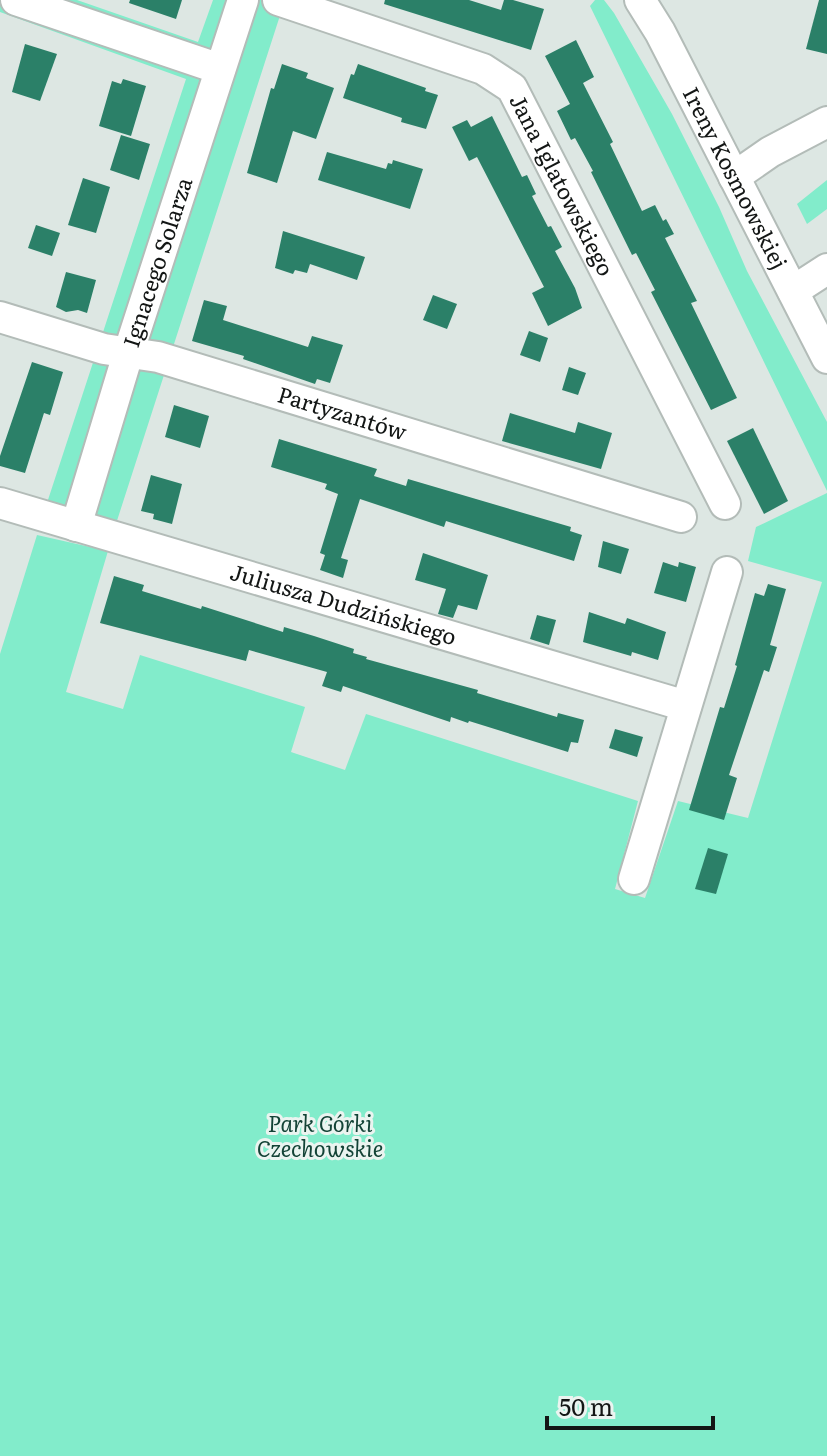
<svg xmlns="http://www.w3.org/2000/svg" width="827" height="1456" font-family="Literata,serif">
<rect width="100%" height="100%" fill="#dde7e3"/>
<g fill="#82eccb">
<path d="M0 0H77L198 42 213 0H285L114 530 45 509 186 79 0 12Z"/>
<path d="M595 0H604L614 13 672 114 719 207 747 271 827 422V491L590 6Z"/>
<path d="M827 180V209L807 224 797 204Z"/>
<path d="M827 493V1456H0V654L37 535 108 551 66 692 123 709 140 655 305 707 291 752 345 770 366 714 638 801 615 889 645 898 678 801 748 818 822 582 748 561 756 527Z"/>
</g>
<g fill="#2b8068">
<path d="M130 0H182L176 19 129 3Z"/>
<path d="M385 0H469L501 10 504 0H513L544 9 531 50 384 4Z"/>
<path d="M819 0H827V54L806 49Z"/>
<path d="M576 40 594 77 583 83 613 142 610 144 642 211 655 205 663 221 666 219 674 234 665 238 697 301 691 303 737 398 711 410 651 292 655 290 636 253 632 255 591 172 593 171 575 138 571 140 557 111 570 104 545 56Z"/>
<path d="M25 44 57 54 40 101 12 92Z"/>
<path d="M282 64 308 73 306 78 334 88 316 139 293 131 277 183 247 173 271 88 274 89Z"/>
<path d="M358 64 426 88 425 91 438 95 426 129 401 122 402 118 343 98 351 74 354 75Z"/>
<path d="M123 79 146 86 131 136 99 126 112 81 121 84Z"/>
<path d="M492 116 522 177 527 175 536 194 532 196 548 227 551 226 562 247 555 251 575 288 582 308 548 326 532 293 544 287 477 157 469 161 452 127 467 120 471 127Z"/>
<path d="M121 135 150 144 139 180 110 170Z"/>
<path d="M327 152 386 169 388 163 392 164 393 160 423 169 410 209 318 180Z"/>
<path d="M83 178 110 187 96 233 68 225Z"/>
<path d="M36 225 60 233 52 256 28 248Z"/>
<path d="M283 231 365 257 357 280 310 264 307 273 295 270 293 274 275 268Z"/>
<path d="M66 272 96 280 87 313 78 310 66 312 56 307Z"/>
<path d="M433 295 457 304 447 329 423 320Z"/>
<path d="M204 300 227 306 223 320 308 347 312 336 343 345 330 383 317 379 315 384 243 359 244 356 192 341Z"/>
<path d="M529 331 548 338 540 362 520 355Z"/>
<path d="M32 362 63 372 50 415 44 413 25 473 0 466V456Z"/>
<path d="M569 367 586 373 578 395 562 390Z"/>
<path d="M174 405 209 416 200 448 165 437Z"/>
<path d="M510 413 575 433 578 422 612 433 601 469 502 441Z"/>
<path d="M753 428 788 501 764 514 727 441Z"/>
<path d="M279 439 377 469 374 476 406 486 408 479 571 527 570 531 582 535 574 561 446 521 444 527 360 499 341 558 348 560 343 578 320 570 325 555 320 553 338 494 325 489 327 484 271 467Z"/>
<path d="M151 475 182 484 172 524 153 519 154 514 141 511Z"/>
<path d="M603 541 629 549 621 574 598 567Z"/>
<path d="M423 553 488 575 477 610 458 605 453 618 438 614 446 589 415 580Z"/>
<path d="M663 562 678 567 679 562 696 567 686 602 654 593Z"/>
<path d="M114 576 144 585 142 591 201 609 202 606 283 632 284 627 314 636 354 649 353 653 367 657 366 659 478 690 477 693 557 717 558 713 584 720 578 743 571 742 568 752 469 721 468 723 451 717 450 722 343 686 341 692 322 686 327 672 249 650 246 661 100 623Z"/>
<path d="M768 584 786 589 770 645 777 647 769 672 764 670 729 775 737 778 724 820 689 810 720 707 724 708 737 666 735 665 755 593 764 596Z"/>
<path d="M589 612 625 624 627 618 666 632 658 660 632 652 631 656 583 642Z"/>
<path d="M537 615 556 620 549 645 530 639Z"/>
<path d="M615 729 643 737 637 757 609 748Z"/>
<path d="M708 848 728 854 716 894 695 889Z"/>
</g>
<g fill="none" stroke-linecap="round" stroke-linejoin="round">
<defs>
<g id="minor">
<path d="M16 0 220 69"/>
<path id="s1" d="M278 0 483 69 512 88 725 504"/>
<path id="s2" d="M640 0 660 32 827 358"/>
<path d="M734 177 770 152 827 122"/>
<path d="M793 291 827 269"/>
<path id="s3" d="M0 317 104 349 158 357 681 517"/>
<path id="s4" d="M0 503 686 706"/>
<path id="s5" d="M76 526 128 354 243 0"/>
<path d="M634 879 727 572"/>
</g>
</defs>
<use href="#minor" stroke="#b3bcb8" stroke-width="34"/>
<use href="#minor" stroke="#fff" stroke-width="30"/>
</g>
<g text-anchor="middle" stroke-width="6" stroke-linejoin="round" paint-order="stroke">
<g font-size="22" fill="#131615" stroke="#ebf4f0">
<text dy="8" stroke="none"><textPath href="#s2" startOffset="202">Ireny Kosmowskiej</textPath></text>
<text dy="8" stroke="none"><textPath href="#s1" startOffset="360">Jana Iglatowskiego</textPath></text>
<text dy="8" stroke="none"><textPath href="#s5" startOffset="276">Ignacego Solarza</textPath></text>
<text dy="8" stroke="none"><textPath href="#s3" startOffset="356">Partyzantów</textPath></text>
<text dy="8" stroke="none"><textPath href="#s4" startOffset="358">Juliusza Dudzińskiego</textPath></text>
</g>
<g font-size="22" font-style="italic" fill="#134336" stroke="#ebf4f0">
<text x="320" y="1132">Park Górki<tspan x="320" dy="25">Czechowskie</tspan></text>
</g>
</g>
<path d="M547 1416v12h166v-12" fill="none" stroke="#131615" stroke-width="4"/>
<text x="559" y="1416" font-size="24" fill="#131615" stroke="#ebf4f0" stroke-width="6" paint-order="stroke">50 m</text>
</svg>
